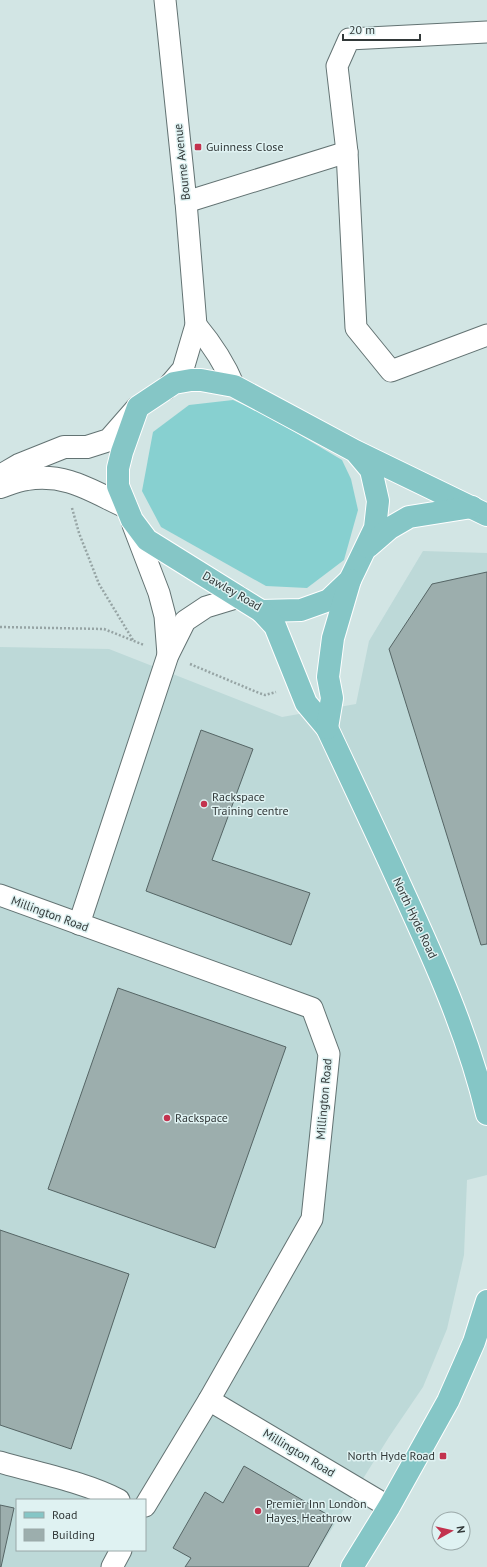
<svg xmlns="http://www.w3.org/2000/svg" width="487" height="1567" font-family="'PT Sans',sans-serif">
<rect width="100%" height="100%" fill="#d2e5e4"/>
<path fill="#bdd9d8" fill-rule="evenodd" d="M423 551 487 553V1175L467 1180 464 1255 447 1329 423 1387 389 1437 308 1567H0V647L109 649 282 717 356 704 369 641ZM17 1500H145V1550H17Z"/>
<path fill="#87d0d0" d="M233 400 266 415 342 460 351 479 358 510 344 560 307 588 266 586 161 527 142 491 153 432 189 405Z"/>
<g fill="#9caead" stroke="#556565">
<path d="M487 572V944L481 945 389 649 432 584Z"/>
<path d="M201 730 253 749 212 860 310 893 291 945 146 891Z"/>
<path d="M118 988 286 1047 215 1248 48 1189Z"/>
<path d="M0 1230 129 1274 71 1449 0 1425Z"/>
<path d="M244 1466 335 1519 308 1567H185L191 1558 173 1548 205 1492 223 1503Z"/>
<path d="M0 1505 14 1508 1 1567H0Z"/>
</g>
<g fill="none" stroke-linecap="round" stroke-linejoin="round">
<defs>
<g id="minor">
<path d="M165 0 186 202 196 325 183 369 166 389"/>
<path d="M487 32 349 39 337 66 347 152 356 328 391 371 487 335"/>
<path d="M186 202 347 152"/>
<path d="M196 325C211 343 225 364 234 386"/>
<path d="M133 525 159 593 165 616 168 655"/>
<path d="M0 895 312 1008 329 1054 312 1219 209 1400 145 1506"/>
<path d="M79 924 168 655 185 621 206 607 239 597"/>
<path d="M209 1400 389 1507"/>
<path d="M0 1462C37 1473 85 1482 119 1500"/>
<path d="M112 1567 121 1550"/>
</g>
<g id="tertiary">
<path d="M0 476 19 465 64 447H87L109 440 137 408"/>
<path d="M0 487C9 484 18 480 27 479 67 473 91 491 126 507"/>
</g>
<g id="primary">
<path d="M355 451 371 470 378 501 375 528 350 580 329 600 301 610 261 611 147 540 132 520 118 486V468L122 452 138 407 174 383 191 380H201L234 386 355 451 487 515"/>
<path d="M368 547 390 528 409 517 472 507"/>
<path d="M261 611 275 626 306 703 327 728C352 781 377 834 401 887 435 961 468 1034 487 1114"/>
<path d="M327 728 332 698 328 677 333 638 350 580"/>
<path d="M352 1567 389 1507 448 1401 474 1342 487 1301"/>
</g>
</defs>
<use href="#minor" stroke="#637373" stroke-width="23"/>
<use href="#tertiary" stroke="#637373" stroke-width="24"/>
<use href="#primary" stroke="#fff" stroke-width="24"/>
<g stroke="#96a4a4" stroke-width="2.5" stroke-dasharray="2 2" stroke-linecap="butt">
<path d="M72 508 79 533 99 584 133 640"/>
<path d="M0 627 104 629 144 645"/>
<path d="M190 664 259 693 265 695 276 692"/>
</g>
<use href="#minor" stroke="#fff" stroke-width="21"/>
<use href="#tertiary" stroke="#fff" stroke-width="22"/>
<use href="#primary" stroke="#85c6c6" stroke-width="22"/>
</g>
<g fill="#c3324e" stroke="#dff2f2" stroke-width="1.5">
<rect x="194" y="143" width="8" height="8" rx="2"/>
<circle cx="204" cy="804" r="4"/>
<circle cx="167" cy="1118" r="4"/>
<rect x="439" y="1452" width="8" height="8" rx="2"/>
<circle cx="258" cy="1511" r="4"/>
</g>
<g text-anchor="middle" stroke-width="3" stroke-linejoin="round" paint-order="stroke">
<g font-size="12" fill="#323939" stroke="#dff2f2" text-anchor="start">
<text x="206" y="151">Guinness Close</text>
<text x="212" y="801">Rackspace<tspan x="212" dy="14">Training centre</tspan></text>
<text x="175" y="1122">Rackspace</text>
<text x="435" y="1460" text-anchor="end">North Hyde Road</text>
<text x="266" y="1508">Premier Inn London<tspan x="266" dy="14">Hayes, Heathrow</tspan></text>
</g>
<g font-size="12" fill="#323939" stroke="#dff2f2">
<text transform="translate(182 162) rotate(-96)" y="4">Bourne Avenue</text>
<text transform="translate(232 591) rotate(30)" y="4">Dawley Road</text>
<text transform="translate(50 914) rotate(20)" y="4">Millington Road</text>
<text transform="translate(415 918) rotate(65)" y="4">North Hyde Road</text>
<text transform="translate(324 1099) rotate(-85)" y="4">Millington Road</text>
<text transform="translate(299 1453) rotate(31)" y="4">Millington Road</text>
</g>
</g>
<rect x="16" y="1499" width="130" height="52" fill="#dff2f2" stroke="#9aa8a8"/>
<rect x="24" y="1512" width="20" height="6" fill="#85c6c6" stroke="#9aa8a8"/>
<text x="52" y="1519" font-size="12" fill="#323939">Road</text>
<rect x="24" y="1529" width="20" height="12" fill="#9caead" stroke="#9aa8a8"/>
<text x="52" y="1539" font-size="12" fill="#323939">Building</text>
<g transform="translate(451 1531) rotate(82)"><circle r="19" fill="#dff2f2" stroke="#9aa8a8"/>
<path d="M0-3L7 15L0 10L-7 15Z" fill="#c3324e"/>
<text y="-6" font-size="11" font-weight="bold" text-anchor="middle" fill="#323939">N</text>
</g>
<path d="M343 34v6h77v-6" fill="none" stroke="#323939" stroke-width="2"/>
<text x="349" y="34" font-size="12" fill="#323939" stroke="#dff2f2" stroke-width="3" paint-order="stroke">20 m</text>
</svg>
